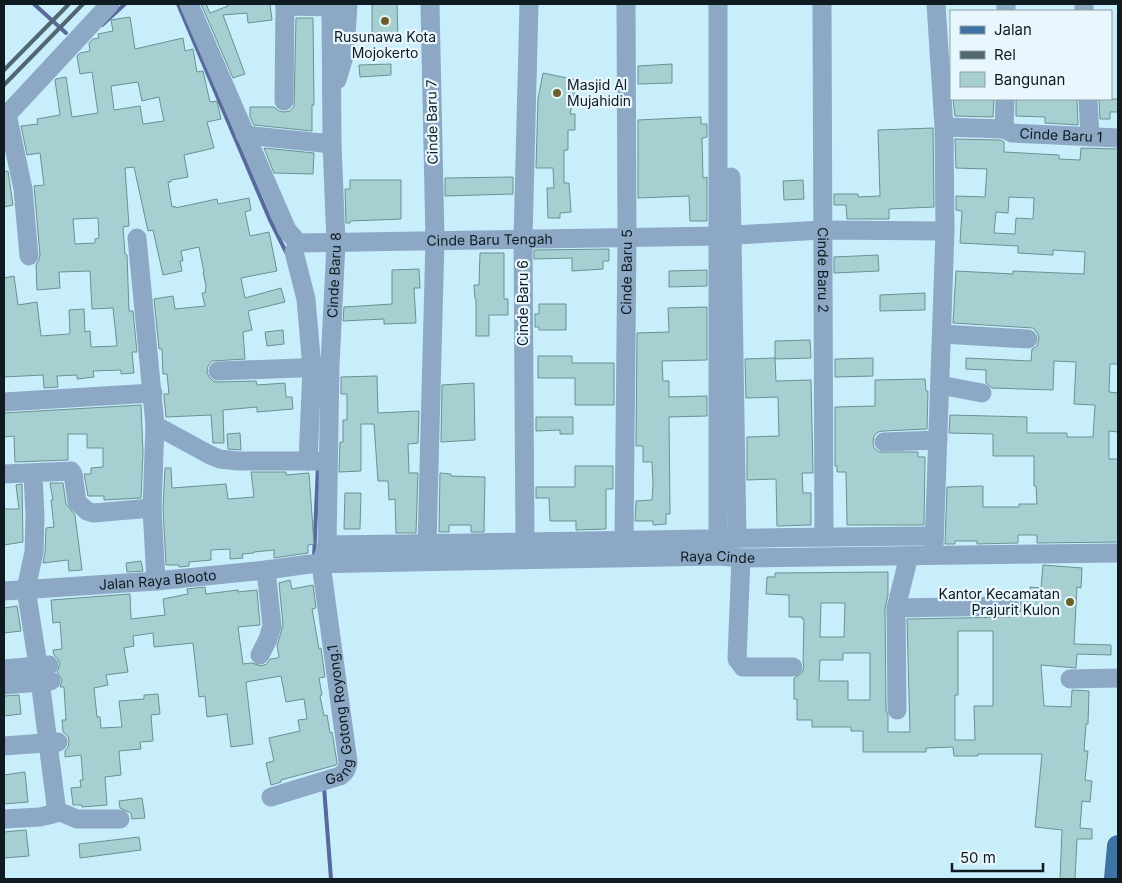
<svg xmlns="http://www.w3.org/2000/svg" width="1122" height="883" font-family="Inter,sans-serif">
<rect width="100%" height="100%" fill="#c8eefc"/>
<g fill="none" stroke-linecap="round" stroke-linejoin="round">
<g stroke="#59689d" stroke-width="4">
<path d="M34 4 66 33"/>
<path d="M178 4 270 220 287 254"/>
<path d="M102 25 125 4"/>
<path d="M314 558 318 465"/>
<path d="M324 787 331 879"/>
</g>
</g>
<g fill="#a5cfd0" stroke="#699192" fill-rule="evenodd">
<path d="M201 4H206L210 13 228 6 227 4H270L272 20 248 23 247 13 223 15 245 74 233 78Z"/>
<path d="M372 4H397L398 38 372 39Z"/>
<path d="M130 17 135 49 183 38 185 51 193 49 197 72 203 71 210 102 217 101 221 119 207 122 214 148 184 155 188 177 171 180V182H168L172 207 175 206V208L217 199 218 204 249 198 251 210 245 212 250 236 269 232 277 271 241 278 245 298 281 288 285 302 248 311 252 330 243 332 245 359 212 361 208 366 207 372 209 377 213 381 218 382 256 381 257 385 285 383 286 397H292L293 409 257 412V407L223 410 224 443H213L211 415 166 417 164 396V394H169L167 374H163L162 349H159L154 299 173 296 175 309 205 306 202 293H205L206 286 203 272H204L199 247 181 251 183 261H180L182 271 163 275 153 230 148 231 134 167 125 168 129 226 123 227 125 254 127 255 129 311H133L137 352H132L134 373 121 374V370L93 371 94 377 77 379V375L57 376 58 387 44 388 43 375 4 377V278L14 276 18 305 37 302 41 336 69 334 70 333 69 310 84 309 85 332 90 331 91 347 117 346 113 308 92 309 90 271 59 272 60 288 37 290 36 265 39 260 40 255 34 186 44 185 40 153 27 155 21 126 38 124 37 119 60 115 55 80 56 79 66 77 72 117 98 113 92 72 80 74 77 56 80 53 90 51 89 43 93 39 99 38 98 34 113 31 111 20ZM138 82 142 101 159 97 164 121 143 124 140 106 114 110 111 86ZM98 218 99 238 95 239V243L75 244 73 219Z"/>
<path d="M296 18H313L314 105H312V131L254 125 250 117V107H274L279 111 284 112 290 111 294 106Z"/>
<path d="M391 64V75L360 77 359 65Z"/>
<path d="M672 64V83L638 84V66Z"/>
<path d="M543 73 577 80 570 114H575V130H568V150H564V183H569L571 212 560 213V218H548L547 188H554L553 168H536L538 99Z"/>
<path d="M953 99H994L993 117 955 116Z"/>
<path d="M1016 99H1077L1078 125 1045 123V117L1016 116Z"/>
<path d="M1099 99H1118V112H1110V119H1100Z"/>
<path d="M701 117V124H707V137L702 138 703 178 707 177V221H690L689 196 638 198V120Z"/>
<path d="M933 128 934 207 889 209V219H847L846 205H834V194H858V197L880 196 878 130Z"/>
<path d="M955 139 1001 140 1004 142V152L1059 155V159L1080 160 1081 148 1118 149V364H1110L1109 392 1118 393V432L1109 431V459H1118V542L1037 543V535H1018V543L977 544V541H955V544H945L947 487 983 486V507H1019V504H1037L1036 486H1034V456H993V434L949 433 950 415 1027 417V433H1067V437H1093L1095 405 1074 404 1076 362 1054 361 1053 390 992 388 986 383V370L966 369V358L1031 361 1032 349 1037 346 1039 339 1038 334 1033 328 953 323 956 271 1013 274V271L1084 274 1085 252 1053 250V255L1018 253V246L960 243 962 211 956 210V196L985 197 987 169 956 168ZM1009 197 1034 198 1033 219 1016 218 1015 234 994 233 996 212 1008 213Z"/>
<path d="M264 148 314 153 313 174 274 173Z"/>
<path d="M8 171 13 205 4 207V172Z"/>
<path d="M513 177V194L445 196V178Z"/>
<path d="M350 180H401V219L350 221V223H346L345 189H350Z"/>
<path d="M803 180 804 199 784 200 783 181Z"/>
<path d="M609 249V261H603V269L572 271V258L534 259V250Z"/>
<path d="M480 253H504V299H508V315H489V336H476V299H475L474 285H479Z"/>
<path d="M878 255 879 271 834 273V257Z"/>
<path d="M419 269 420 288H414L416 323 384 324V319L343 321 344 307 392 304V270Z"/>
<path d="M707 270V286L669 287V271Z"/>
<path d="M925 293V310L880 311V295Z"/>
<path d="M539 304H566V330H539V327H535V314H539Z"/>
<path d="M707 307V360L662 361 663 381H669V397L707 396V416L669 417 670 514H666V524L653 525V521H635L636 501 652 500 653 484 652 462H643V446H636L637 333 669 332 668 308Z"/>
<path d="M283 330 284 344 267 346 265 332Z"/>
<path d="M810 340 811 358 775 359V341Z"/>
<path d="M538 356H572V363H614V405H575V378H538Z"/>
<path d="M775 358 776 381 811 380 813 473H802L803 493H811V525L777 526 776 479 747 480V437L779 436 778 397 746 398 745 359Z"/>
<path d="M873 358V376L835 377V359Z"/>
<path d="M377 376 378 413 419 411 418 443 408 444 409 473H418L416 533H396L395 499 389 500 388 481H378L374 424H361V471L339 472 340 442H343V420H347V394H341V377Z"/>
<path d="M925 379 926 391H928L927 429 883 431 878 432 874 436 873 442 874 448 879 452H918V457H925L924 525H847L846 472H837V466H835V407L875 406V380Z"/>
<path d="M474 383 475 440 441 442 442 385Z"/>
<path d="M141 405 143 453 141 498 104 500V496H88L84 474H91V468L103 467V448H87V434H68V460L15 462 14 436 4 437V413Z"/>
<path d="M536 417H573V434H560V430L536 431Z"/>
<path d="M240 433 241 450 228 449 227 434Z"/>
<path d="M575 466H613V489H606V529L576 530V521H550L549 498H536V487H575Z"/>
<path d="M165 468H171L172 488 226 484 228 499 254 497 251 472H286V475L309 473 314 544 308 545V553L274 558V550L254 552V553L242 554 243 558 230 559V549L211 550V560L189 562V566L179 567V565H166L163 508Z"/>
<path d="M440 473 451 474V476L485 477 484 532H471V525H449V532H439Z"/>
<path d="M50 483H63L66 504 75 515 82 570 69 571 68 560 43 563 45 552 46 528 54 527 51 500H53Z"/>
<path d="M22 484 23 542 4 545V509H19L16 485Z"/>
<path d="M345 493H361L360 529H344Z"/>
<path d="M141 561 143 571 127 572 126 563Z"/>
<path d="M1043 565 1082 568 1081 588 1077 587 1074 644 1111 645V655L1077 654 1076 668 1041 665 1044 706 1071 707 1072 690 1089 691 1088 724H1086L1084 751H1088L1085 780 1092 781 1090 802 1082 801 1080 828 1092 829V839H1077L1075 879H1060L1062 830 1035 827 1042 754H978V756H954L953 747 926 748V752H863V731H851V727H812V720H797V699H794V678L802 673 804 667 803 662 804 619H802V617H789V595L766 594 767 577H775V573L888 572V595L885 608 886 710 888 716V732H910L907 619 1010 617 1015 616 1020 612 1021 606 1020 598 1029 599 1030 587 1041 588ZM821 603H845L844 637H820ZM958 631H993V706H974L975 740H955V695H958ZM843 653H870V700H848V681H819L820 660H843Z"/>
<path d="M290 580 292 589 313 585 316 608 312 609 319 649 321 648 325 677 319 678 322 695 320 696 324 716 327 715 330 733 332 732 337 762 336 765 281 780V782L271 785 266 763 274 761 269 738 300 731 298 720 307 719 304 699 286 702 281 676 246 682 253 744 231 747 227 714 207 717 205 696 199 697 193 643 154 647 153 633 133 636 134 646 124 648 128 672 106 675 108 685 94 688 97 717H100L101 728 122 727 119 701 144 699V695L158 694 160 714 151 715 153 741 140 742 141 749 119 751 121 775 105 777 107 805 82 807V805H73L71 788 81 787 80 780H83L81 755 65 757V751L68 747 69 742 68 736 63 732 62 720H66L64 687H60L62 680 57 672 60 664 58 659 54 655 53 650 62 649 60 622 53 623 51 600 130 594 131 619 165 615 163 599 188 594 187 589 205 587 206 594 238 590V592L257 590 260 625 238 627 243 664 252 663 261 666 267 664 270 659 278 658 279 656 277 646 283 625 279 583Z"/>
<path d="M17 606 21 631 4 633V608Z"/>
<path d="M19 695 21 714 4 716V696Z"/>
<path d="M25 772 28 802 4 804V775Z"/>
<path d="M142 798 145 818 132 819 131 813 120 808 119 801Z"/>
<path d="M26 830 29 856 4 858V832Z"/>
<path d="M139 837 141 850 80 858 79 844Z"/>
</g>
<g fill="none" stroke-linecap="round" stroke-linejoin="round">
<g stroke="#8da8c4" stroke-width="19">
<path id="s1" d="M189 4 287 230 298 243 719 236 822 230 945 231"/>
<path d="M285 4V6L331 7"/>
<path id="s2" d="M822 4 824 537"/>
<path d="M1006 4V11"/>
<path d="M1084 11V4"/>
<path d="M337 80 345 53 348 4"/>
<path id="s3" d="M1005 99 1004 129 1012 133 1118 138"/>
<path d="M1088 99 1090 137"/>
<path d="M284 101 285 6"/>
<path d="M7 114 23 189 29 256"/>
<path d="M4 118 110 4"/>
<path d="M944 127 1004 129"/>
<path d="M245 135 332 144"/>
<path d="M731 177 737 538"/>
<path d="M137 238 155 425 152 508 156 581"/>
<path d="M298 243 294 252 306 299 312 368 308 461"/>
<path d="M942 334 1028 339"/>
<path d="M218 371 324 367"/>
<path d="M940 385 982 393"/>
<path d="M4 402 153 393"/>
<path d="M155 425 210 455 220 459 238 461H321"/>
<path d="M884 442 938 440"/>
<path d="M4 474 71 471 73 474 77 502 87 511 93 513 152 508"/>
<path id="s4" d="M624 541 627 237 626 4"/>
<path d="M525 543 523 239 529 4"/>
<path d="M427 544 435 240 430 4"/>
<path id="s5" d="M327 545 330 365 336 243 332 144 331 4"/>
<path d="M934 547 945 231 944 127 936 4"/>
<path d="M718 550V4"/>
<path d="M741 558 737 659 743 667H793"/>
<path id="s6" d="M4 591 156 581 266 570 310 564 718 556 741 558 1118 553"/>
<path d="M896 608 1010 606"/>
<path d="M260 655 268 639 272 626 266 570"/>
<path d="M4 669 49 665"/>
<path d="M1070 679 1118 678"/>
<path d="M4 685 51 681"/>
<path d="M897 710 896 608 909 556"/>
<path d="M4 746 58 742"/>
<path id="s7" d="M271 797 340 776C346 772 347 769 348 762L321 564 327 545C530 543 732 537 934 536"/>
<path d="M55 810 77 819H120"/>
<path d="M4 819 40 817 53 814 56 805 38 665 26 589 34 552 35 516 33 474"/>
</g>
<path stroke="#3f73a3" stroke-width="22" d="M1115 879 1118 846"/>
<g stroke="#526871" stroke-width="4">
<path d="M4 70 69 4"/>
<path d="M4 85 83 4"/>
</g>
</g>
<g fill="#6b5f2c" stroke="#e8f7fd" stroke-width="2">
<circle cx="385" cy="21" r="5"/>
<circle cx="557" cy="93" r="5"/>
<circle cx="1070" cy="602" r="5"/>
</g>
<g text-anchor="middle" stroke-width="4.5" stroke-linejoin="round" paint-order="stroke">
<g font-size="14" fill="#0e1c21" stroke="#e8f7fd">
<text x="385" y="42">Rusunawa Kota<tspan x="385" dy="16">Mojokerto</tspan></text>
<text x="567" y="90" text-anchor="start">Masjid Al<tspan x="567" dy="16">Mujahidin</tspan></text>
<text x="1060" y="599" text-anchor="end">Kantor Kecamatan<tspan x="1060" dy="16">Prajurit Kulon</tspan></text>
</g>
<g font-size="14" fill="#0e1c21" stroke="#e8f7fd">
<text transform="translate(432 122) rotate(-91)" y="5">Cinde Baru 7</text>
<text dy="5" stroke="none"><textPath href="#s3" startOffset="88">Cinde Baru 1</textPath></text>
<text dy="5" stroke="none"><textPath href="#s1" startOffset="455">Cinde Baru Tengah</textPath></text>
<text dy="5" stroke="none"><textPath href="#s2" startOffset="266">Cinde Baru 2</textPath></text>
<text dy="5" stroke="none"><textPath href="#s4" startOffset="269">Cinde Baru 5</textPath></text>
<text dy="5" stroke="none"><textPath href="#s5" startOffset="270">Cinde Baru 8</textPath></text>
<text transform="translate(523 303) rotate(-90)" y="5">Cinde Baru 6</text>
<text dy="5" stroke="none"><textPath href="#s6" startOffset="715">Raya Cinde</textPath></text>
<text dy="5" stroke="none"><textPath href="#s6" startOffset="154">Jalan Raya Blooto</textPath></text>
<text dy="5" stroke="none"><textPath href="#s7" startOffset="132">Gang Gotong Royong.1</textPath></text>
</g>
</g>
<rect width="1122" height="883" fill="none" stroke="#0e1c21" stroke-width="10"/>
<rect x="950" y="10" width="162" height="90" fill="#e8f7fd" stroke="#919fa5"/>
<rect x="960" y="26" width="25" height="8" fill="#3f73a3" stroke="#919fa5"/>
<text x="994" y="35" font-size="15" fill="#0e1c21">Jalan</text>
<rect x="960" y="51" width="25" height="8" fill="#526871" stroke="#919fa5"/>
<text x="994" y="60" font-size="15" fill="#0e1c21">Rel</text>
<rect x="960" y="72" width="25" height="15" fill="#a5cfd0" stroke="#919fa5"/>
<text x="994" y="85" font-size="15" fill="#0e1c21">Bangunan</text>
<path d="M952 863v8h91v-8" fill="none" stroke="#0e1c21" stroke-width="2.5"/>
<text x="960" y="863" font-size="15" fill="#0e1c21" stroke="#e8f7fd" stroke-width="4" paint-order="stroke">50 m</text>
</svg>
